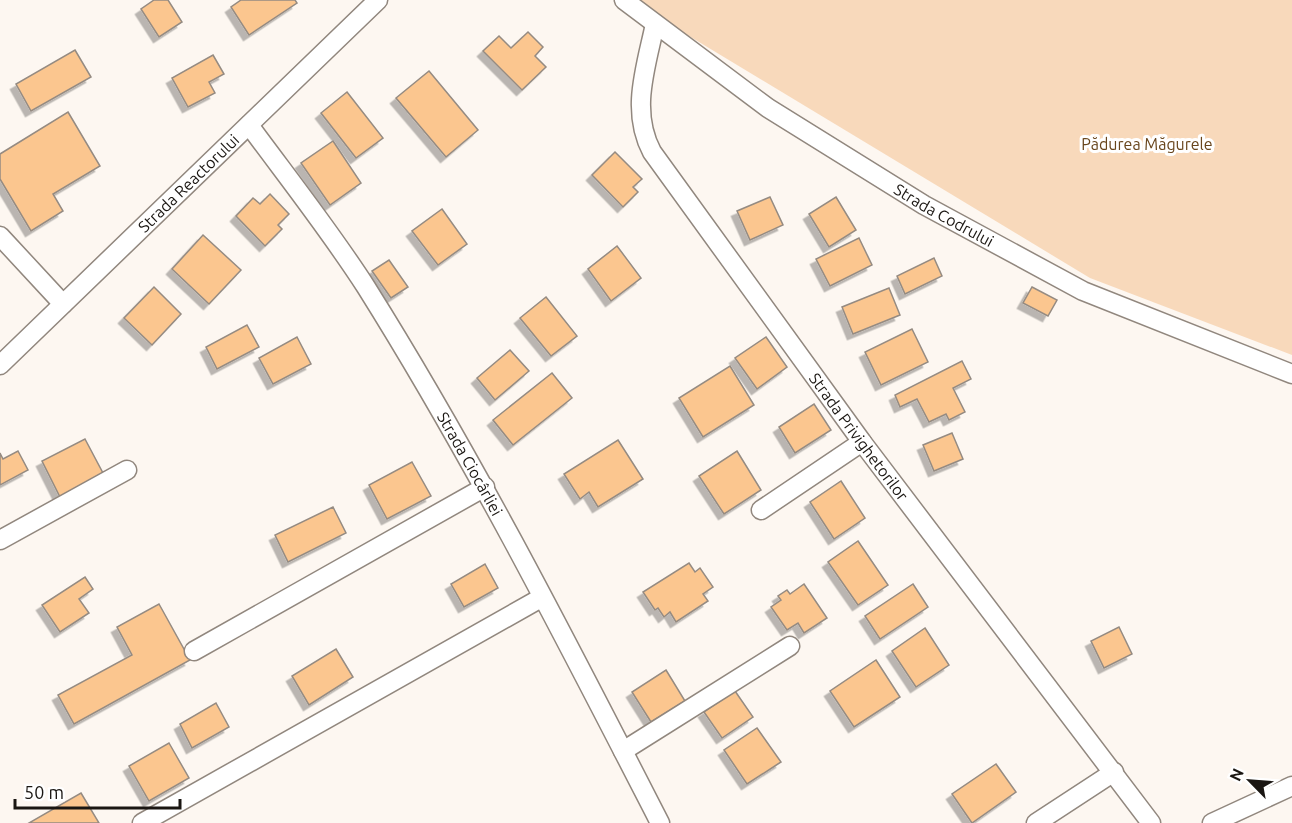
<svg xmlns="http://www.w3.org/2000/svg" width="1292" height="823" font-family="Ubuntu,sans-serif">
<defs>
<filter id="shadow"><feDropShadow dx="-5.5" dy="5.5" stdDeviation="0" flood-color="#0004"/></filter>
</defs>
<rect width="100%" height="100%" fill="#fdf7f1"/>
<path fill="#f8d9bb" d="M636 0H1292V355L1090 278 646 10Z"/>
<g fill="#fbc68f" stroke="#958b82" stroke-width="1.5" filter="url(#shadow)">
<path d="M154 0H168L182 22 159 37 141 9Z"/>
<path d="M241 0H295L297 3 249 35 231 7Z"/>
<path d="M528 32 543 47 535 56 546 67 522 90 483 51 499 36 511 48Z"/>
<path d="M75 50 91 77 31 111 16 84Z"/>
<path d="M213 55 224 74 209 82 215 93 188 107 172 78Z"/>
<path d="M429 71 478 130 446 157 396 98Z"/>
<path d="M347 92 383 138 356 158 321 113Z"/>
<path d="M68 112 100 166 53 194 63 211 31 231 0 179V154Z"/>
<path d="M333 141 361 183 330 205 301 163Z"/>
<path d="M615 152 642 179 633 187 638 192 623 207 592 175Z"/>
<path d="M270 194 289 214 278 225 282 229 265 246 236 216 253 198 260 204Z"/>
<path d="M770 197 783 225 750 240 737 211Z"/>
<path d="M836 197 856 230 829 247 809 214Z"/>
<path d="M442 209 467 244 438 265 412 231Z"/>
<path d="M203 235 241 270 209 304 172 269Z"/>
<path d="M859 238 872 265 830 286 816 259Z"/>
<path d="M617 246 641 278 611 301 588 269Z"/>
<path d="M934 258 942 276 905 294 897 276Z"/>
<path d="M389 260 408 287 391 298 372 271Z"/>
<path d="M154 287 181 314 152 345 124 318Z"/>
<path d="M1032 287 1057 300 1048 316 1023 303Z"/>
<path d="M889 288 900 315 853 334 842 307Z"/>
<path d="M546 297 577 336 551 356 520 318Z"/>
<path d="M247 325 259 347 217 369 206 347Z"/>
<path d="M912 329 928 362 881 385 865 352Z"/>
<path d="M297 337 311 364 273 384 259 358Z"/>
<path d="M766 337 787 367 757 389 735 358Z"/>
<path d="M510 350 529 371 495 400 477 378Z"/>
<path d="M962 361 971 379 953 388 965 412 949 420 946 414 929 422 917 399 900 407 895 395Z"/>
<path d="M730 366 754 405 703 437 679 398Z"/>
<path d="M552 373 572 398 513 445 493 420Z"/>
<path d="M814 404 831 430 795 453 779 427Z"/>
<path d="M952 433 963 459 934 471 923 445Z"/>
<path d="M85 439 104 475 60 497 42 461Z"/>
<path d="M618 440 643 479 598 507 589 492 580 499 564 474Z"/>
<path d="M18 451 28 470 0 485V453L3 459Z"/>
<path d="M737 451 761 490 724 514 699 476Z"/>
<path d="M412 462 431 496 387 519 369 485Z"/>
<path d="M841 481 865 518 834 539 810 502Z"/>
<path d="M333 507 346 533 288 562 275 535Z"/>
<path d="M858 541 888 585 858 605 828 562Z"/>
<path d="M689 563 695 572 700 568 713 587 703 594 708 601 676 622 670 612 664 617 658 608 655 610 643 592Z"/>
<path d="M485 564 498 588 464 607 451 584Z"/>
<path d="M85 577 93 589 79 599 89 613 60 632 42 605Z"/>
<path d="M804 584 827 618 804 633 798 623 787 630 771 607 781 600 778 596 787 590 790 594Z"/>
<path d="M913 584 928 607 880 639 865 616Z"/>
<path d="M159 604 190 660 74 724 58 695 132 655 117 627Z"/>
<path d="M1119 627 1132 654 1104 668 1091 641Z"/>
<path d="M925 628 949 665 916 687 892 651Z"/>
<path d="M336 649 353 677 309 705 292 676Z"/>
<path d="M876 660 900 697 854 727 830 691Z"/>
<path d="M666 670 685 701 651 722 632 692Z"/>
<path d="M735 691 753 717 722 738 704 712Z"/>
<path d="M216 703 229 727 192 748 180 724Z"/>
<path d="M757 728 781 762 747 784 724 750Z"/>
<path d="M169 743 189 778 149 801 129 766Z"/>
<path d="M996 764 1016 792 972 823 952 794Z"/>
<path d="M81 793 99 823H29Z"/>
</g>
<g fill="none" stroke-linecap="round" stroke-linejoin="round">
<defs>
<g id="street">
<path id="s1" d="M624 0 768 108 924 205 1083 291 1292 374"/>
<path id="s2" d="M655 24C646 67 630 111 652 152L862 442 1151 823"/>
<path id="s3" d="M249 125C288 178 330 231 366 287 474 459 567 642 660 823"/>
<path d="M0 236 63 304"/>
<path id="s4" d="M0 365 378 0"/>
<path d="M761 510 862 442"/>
<path d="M0 540 127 470"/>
<path d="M194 651 485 487"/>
<path d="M623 751 790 646"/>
<path d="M142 823 541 598"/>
<path d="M1036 823 1114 772"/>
<path d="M1212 823 1292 786"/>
</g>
</defs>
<use href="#street" stroke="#91877e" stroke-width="21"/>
<use href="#street" stroke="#fff" stroke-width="18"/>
</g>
<g text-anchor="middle" stroke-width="6" stroke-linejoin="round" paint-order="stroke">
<g font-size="16" fill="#68451c" stroke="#fff">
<text x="1147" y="150">Pădurea Măgurele</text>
</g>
<g font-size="16" fill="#1a1612" stroke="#fff">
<text dy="6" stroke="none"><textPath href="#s4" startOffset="262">Strada Reactorului</textPath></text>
<text dy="6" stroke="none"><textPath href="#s1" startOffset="386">Strada Codrului</textPath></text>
<text dy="6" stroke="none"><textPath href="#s2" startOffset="483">Strada Privighetorilor</textPath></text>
<text dy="6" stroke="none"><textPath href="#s3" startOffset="405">Strada Ciocârliei</textPath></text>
</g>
</g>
<g transform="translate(1250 781) rotate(295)" stroke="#ffffff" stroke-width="4.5" paint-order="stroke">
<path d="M0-4.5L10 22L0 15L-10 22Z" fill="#1a1612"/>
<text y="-9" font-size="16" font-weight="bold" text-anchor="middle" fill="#1a1612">N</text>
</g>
<path d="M15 799v9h165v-9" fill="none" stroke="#1a1612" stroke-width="3"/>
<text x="24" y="799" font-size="18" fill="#1a1612" stroke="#ffffff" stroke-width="4.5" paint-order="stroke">50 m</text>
</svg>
